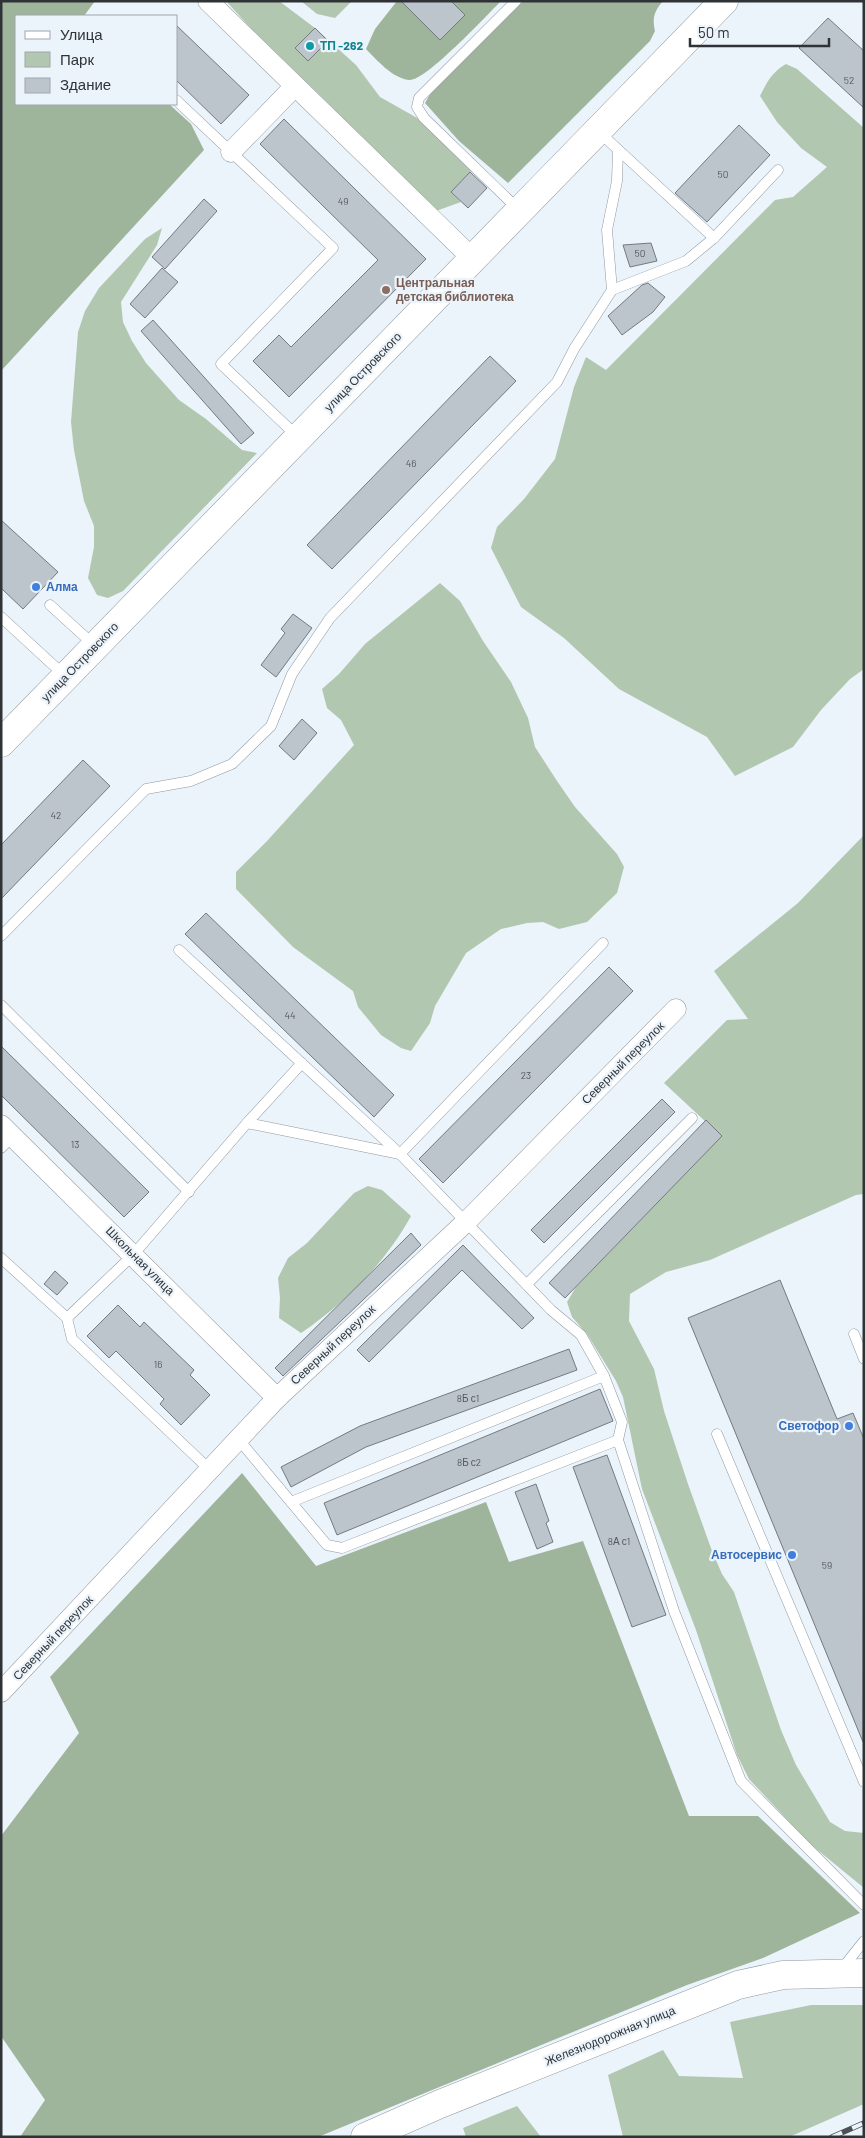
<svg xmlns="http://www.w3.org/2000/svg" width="865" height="2138" font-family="Barlow,sans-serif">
<rect width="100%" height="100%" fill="#ebf3fb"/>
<g fill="#b2c7b0">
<path d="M226 1H279L315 28 356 65 380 97 419 119 471 171 451 192 461 202 436 211 265 44Z"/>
<path d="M301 1H352L335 18 317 14Z"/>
<path d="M786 64 797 69 864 128V669L850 679 821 710 793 747 735 776 707 737 619 689 564 638 521 607 491 548 497 527 524 499 555 459 574 387 586 357 606 370 775 200 793 197 827 167 801 148 777 122 760 96C767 82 772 72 786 64Z"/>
<path d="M162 228 157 245 121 302 123 322 132 341 146 363 179 400 206 419 242 450 257 453 123 591 108 598 97 595 88 578 94 547V526L84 501 74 450 71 422 78 332 85 311 99 288 145 239Z"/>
<path d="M440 583 460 601 483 641 511 682 528 718 535 747 557 781 575 807 617 854 624 867 617 893 587 922 559 929 543 922 527 923 501 929 466 953 435 1006 430 1023 411 1051 401 1048 381 1035 358 1007 353 991 293 947 236 889V872L268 840 354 745 341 720 327 708 322 689 339 674 365 644Z"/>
<path d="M864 835V1194L856 1195 710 1260 666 1272 630 1294 629 1321 654 1369 664 1411 688 1484 712 1551 722 1574 734 1592 781 1730 796 1765 830 1822 845 1831 864 1833V1888L809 1843 749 1779 737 1755 696 1630 642 1489 623 1397 616 1381 587 1334 572 1317 567 1302 576 1287 721 1136 664 1083 727 1020 748 1019 714 971 798 903Z"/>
<path d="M368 1186 382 1190 411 1216C386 1262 344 1304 301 1333L279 1318 280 1298 278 1278 288 1258 307 1243 354 1193Z"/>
<path d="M811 2005H864V2104L789 2137H623L608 2075 663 2050 679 2076 743 2078 730 2022Z"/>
<path d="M517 2106 541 2137H466L463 2128Z"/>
</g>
<g fill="#9eb59c">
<path d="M1 1H95L84 16H16V104H169L191 124 204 150 1 371Z"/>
<path d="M397 1H501C487 15 425 82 409 80 392 78 377 60 366 49L375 29Z"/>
<path d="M523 1H663C654 11 652 19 655 31L650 41 508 183 459 141 425 103 432 91Z"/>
<path d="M242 1473 316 1566 486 1502 509 1562 583 1541 689 1816H758L860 1913 763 1958 687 1985 318 2137H20L45 2100 1 2036V1836L79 1733 50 1677Z"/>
</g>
<g fill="#bdc5cc" stroke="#737a81">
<path d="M401 1H451L465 15 440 40Z"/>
<path d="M828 18 864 51V108L799 48Z"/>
<path d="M176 25 249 95 221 124 176 80Z"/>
<path d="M315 28 328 41 308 61 295 48Z"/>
<path d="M284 119 426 259 289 397 253 361 279 335 291 347 378 260 260 144Z"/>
<path d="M739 125 770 155 707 222 675 193Z"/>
<path d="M470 172 487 188 468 208 451 192Z"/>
<path d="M204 199 217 211 165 269 152 257Z"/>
<path d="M651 243 657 261 630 267 623 245Z"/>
<path d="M162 268 178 282 145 318 130 304Z"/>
<path d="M648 283 665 297 653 312 622 335 608 316 642 285Z"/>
<path d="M153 320 254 433 241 444 141 331Z"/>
<path d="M490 356 516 381 332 569 307 545Z"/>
<path d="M1 520 58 572 23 609 1 588Z"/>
<path d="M293 614 312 628 276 677 261 665 285 633 281 629Z"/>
<path d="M302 719 317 733 294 760 279 746Z"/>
<path d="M83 760 110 786 1 899V845Z"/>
<path d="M206 913 394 1095 374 1117 185 934Z"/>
<path d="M609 967 633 991 443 1183 419 1159Z"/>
<path d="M1 1046 149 1192 124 1217 1 1095Z"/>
<path d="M662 1099 675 1112 544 1243 531 1230Z"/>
<path d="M706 1120 722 1136 565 1298 549 1283Z"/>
<path d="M411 1233 421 1245 283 1376 275 1368Z"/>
<path d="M463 1245 534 1318 522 1329 462 1270 369 1362 357 1350Z"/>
<path d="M55 1271 68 1283 57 1295 44 1284Z"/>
<path d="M780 1280 837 1419 853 1413 864 1439 863 1742 688 1318Z"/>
<path d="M118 1305 140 1327 144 1322 194 1370 190 1375 210 1395 181 1425 160 1404 164 1399 116 1351 109 1358 87 1336Z"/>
<path d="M569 1349 577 1370 366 1447 291 1487 281 1467 360 1426Z"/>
<path d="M600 1389 613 1421 337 1535 324 1503Z"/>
<path d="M607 1455 666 1615 632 1627 573 1467Z"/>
<path d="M536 1484 549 1521 546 1523 553 1542 537 1549 515 1492Z"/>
</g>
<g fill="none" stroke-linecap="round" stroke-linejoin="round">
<defs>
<g id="service">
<path d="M516 1 419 98 417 107 424 118 519 210"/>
<path d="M176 100 333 248 221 364 298 437"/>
<path d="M599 132 714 238"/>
<path d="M612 290 686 261 714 238 778 170"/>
<path d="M50 605 94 645"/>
<path d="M1 617 65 676"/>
<path d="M1 936 146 789 191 781 232 764 271 726 292 674 330 618 557 382 574 349 612 290 607 230 617 181 618 150"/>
<path d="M603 943 400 1154 551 1310 581 1335 604 1376 622 1422 618 1440 674 1611 741 1781 864 1905"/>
<path d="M179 950 399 1153"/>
<path d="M1 1005 189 1192"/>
<path d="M247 1123 302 1063"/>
<path d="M1 1148 13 1136"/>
<path d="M1 1258 67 1318 72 1339 211 1471"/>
<path d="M527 1284 692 1118"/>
<path d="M67 1318 133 1255 247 1123 400 1154"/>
<path d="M854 1334 864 1359"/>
<path d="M717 1434 864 1782"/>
<path d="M239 1440 327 1545 342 1548 618 1440"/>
<path d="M291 1502 604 1376"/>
<path d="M841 1970 864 1941"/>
</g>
<g id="minor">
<path d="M208 1 473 259"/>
<path d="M231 152 295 86"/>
<path d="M1 1125 277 1398"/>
<path d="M1 1692 277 1398 467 1221 676 1009"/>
</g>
<g id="secondary">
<path d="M1 743 724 1"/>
<path d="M365 2137 440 2104 738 1985 783 1975 864 1973"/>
</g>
</defs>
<use href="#service" stroke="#91989f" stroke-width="11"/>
<use href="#minor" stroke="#91989f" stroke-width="21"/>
<use href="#secondary" stroke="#91989f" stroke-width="29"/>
<use href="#service" stroke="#fff" stroke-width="10"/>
<use href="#minor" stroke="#fff" stroke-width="20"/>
<use href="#secondary" stroke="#fff" stroke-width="28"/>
<defs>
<path id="rail" d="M832 2137 864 2123"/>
</defs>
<use href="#rail" stroke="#4d5155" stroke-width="5.5"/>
<use href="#rail" stroke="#ebf3fb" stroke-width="4" stroke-dasharray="11" stroke-linecap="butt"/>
</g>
<circle fill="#0f9aa8" stroke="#ebf3fb" stroke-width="2" cx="310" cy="46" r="5"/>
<circle fill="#8d6e63" stroke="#ebf3fb" stroke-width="2" cx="386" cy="290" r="5"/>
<g fill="#3f7fe0" stroke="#ebf3fb" stroke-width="2">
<circle cx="36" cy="587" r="5"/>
<circle cx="849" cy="1426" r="5"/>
<circle cx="792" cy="1555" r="5"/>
</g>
<g text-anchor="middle" stroke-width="4.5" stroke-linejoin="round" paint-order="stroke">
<g font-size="10" fill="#53585c">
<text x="849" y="84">52</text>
<text x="723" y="178">50</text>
<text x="343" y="205">49</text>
<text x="640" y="257">50</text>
<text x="411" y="467">46</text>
<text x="56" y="819">42</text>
<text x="290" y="1019">44</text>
<text x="526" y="1079">23</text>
<text x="75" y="1148">13</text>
<text x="158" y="1368">16</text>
<text x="468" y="1402">8Б с1</text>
<text x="469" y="1466">8Б с2</text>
<text x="619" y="1545">8А с1</text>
<text x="827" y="1569">59</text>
</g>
<g font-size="12" font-weight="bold" fill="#0d838f" stroke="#ebf3fb" text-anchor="start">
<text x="320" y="50">ТП -262</text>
</g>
<g font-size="12" font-weight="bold" fill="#785e54" stroke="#ebf3fb" text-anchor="start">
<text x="396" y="287">Центральная<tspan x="396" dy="14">детская библиотека</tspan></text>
</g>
<g font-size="12" fill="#303336" stroke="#ebf3fb">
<text transform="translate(363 372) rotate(-46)" y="4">улица Островского</text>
<text transform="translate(80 662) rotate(-46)" y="4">улица Островского</text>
<text transform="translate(623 1063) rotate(-45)" y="4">Северный переулок</text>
<text transform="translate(140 1261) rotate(45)" y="4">Школьная улица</text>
<text transform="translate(333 1345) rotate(-43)" y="4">Северный переулок</text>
<text transform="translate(53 1638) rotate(-47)" y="4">Северный переулок</text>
<text transform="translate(610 2036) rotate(-22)" y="4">Железнодорожная улица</text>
</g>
<g font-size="12" font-weight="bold" fill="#366cbe" stroke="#ebf3fb" text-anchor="end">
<text x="46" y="591" text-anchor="start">Алма</text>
<text x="839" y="1430">Светофор</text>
<text x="782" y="1559">Автосервис</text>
</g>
</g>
<rect width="865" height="2138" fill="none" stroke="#303336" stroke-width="5"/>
<rect x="15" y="15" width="162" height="90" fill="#ebf3fb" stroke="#a0a6ac"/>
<rect x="25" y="31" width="25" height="8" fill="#ffffff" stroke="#a0a6ac"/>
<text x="60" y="40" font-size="15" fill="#303336">Улица</text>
<rect x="25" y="52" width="25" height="15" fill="#b2c7b0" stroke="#a0a6ac"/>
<text x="60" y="65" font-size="15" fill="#303336">Парк</text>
<rect x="25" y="78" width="25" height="15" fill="#bdc5cc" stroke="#a0a6ac"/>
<text x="60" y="90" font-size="15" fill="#303336">Здание</text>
<path d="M690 38v8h139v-8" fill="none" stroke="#303336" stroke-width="2.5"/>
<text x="698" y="38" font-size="15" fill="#303336" stroke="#ebf3fb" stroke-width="4" paint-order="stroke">50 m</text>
</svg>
